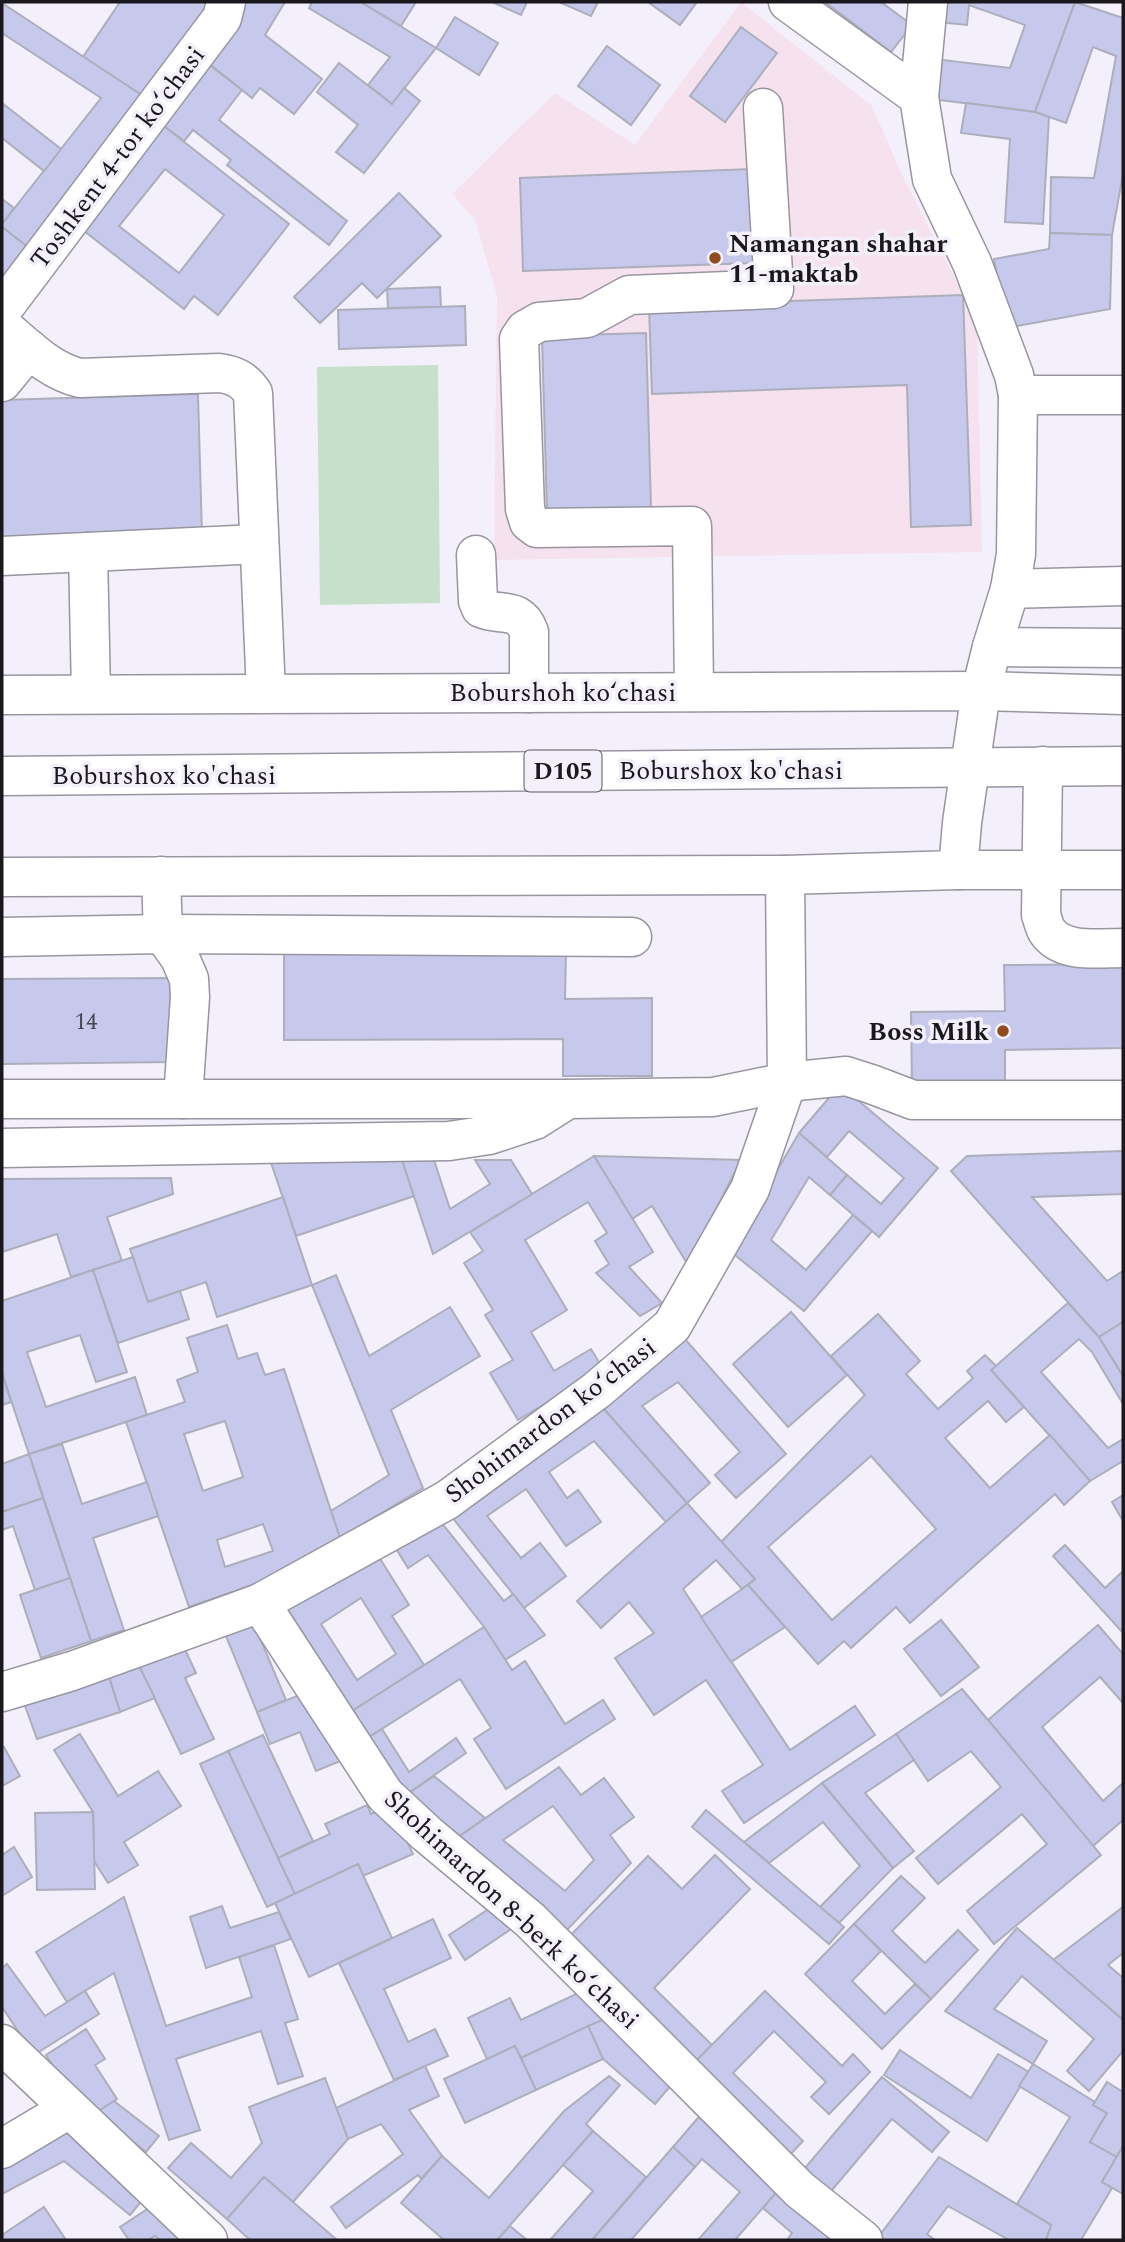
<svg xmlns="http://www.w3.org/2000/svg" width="1125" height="2242" font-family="Spectral,serif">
<rect width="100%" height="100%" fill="#f3f0fc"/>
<path fill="#f6e1ef" d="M741 2 872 106 902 175 977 322 982 552 494 560 497 296 475 220 452 194 555 93 635 145Z"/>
<path fill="#c7e0c9" d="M438 365 440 603 320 605 317 367Z"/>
<g fill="#c6c9eb" stroke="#adaebb" stroke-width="2" fill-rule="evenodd">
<path d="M120 2H209L146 98 83 57Z"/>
<path d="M237 2H285L265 35 322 79 294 114 260 88 252 98 202 58Z"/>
<path d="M312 2H361L436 48 392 104 368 85 390 57 309 8Z"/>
<path d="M361 2H416L401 26Z"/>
<path d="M492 2H527L521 15Z"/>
<path d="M559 2H598L591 16Z"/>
<path d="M648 2H697L680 25Z"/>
<path d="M825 2H881L912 25 891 52Z"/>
<path d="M941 2H1075L1035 112 931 99 935 59 1010 68 1025 25 969 5 967 25 939 22Z"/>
<path d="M1075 2 1123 18V174L1112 235 1050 233 1051 177 1094 178 1116 56 1093 47 1066 123 1035 112Z"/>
<path d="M2 3 146 98 29 248 2 227V224L101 98 2 33Z"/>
<path d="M455 17 498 43 479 75 436 48Z"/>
<path d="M741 27 777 53 725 122 690 96Z"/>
<path d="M607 46 660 85 631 125 578 86Z"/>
<path d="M207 63 242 90 219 120 347 221 329 245 227 165 231 160 193 130 184 141 160 123Z"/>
<path d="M339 63 392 104 404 88 420 101 364 173 336 152 358 125 317 92Z"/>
<path d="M2 103 61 149 44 171 2 138Z"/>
<path d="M966 103 1035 112 1049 117 1043 224 1005 222 1010 139 961 133Z"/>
<path d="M160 123 289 224 218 315 194 296 184 309 79 227ZM165 169 224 215 179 273 119 226Z"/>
<path d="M751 169 754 263 523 271 520 178Z"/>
<path d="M399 193 441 236 377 298 362 283 320 323 294 297Z"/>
<path d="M2 199 14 208 2 224Z"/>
<path d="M2 227 29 248 2 282Z"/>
<path d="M1050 233 1112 235 1110 309 1006 328 994 259 1049 249Z"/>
<path d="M440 287 441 307 388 308 387 289Z"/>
<path d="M963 295 971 525 911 527 907 385 652 394 649 306Z"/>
<path d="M465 306 466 345 339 349 338 310Z"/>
<path d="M646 333 651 508 547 511 542 336Z"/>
<path d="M198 394 202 535 2 542V400Z"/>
<path d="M566 953 565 999 652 998V1076H563V1039L284 1040V954Z"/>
<path d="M1123 964V1048L1005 1050V1087L912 1088 911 1012 1005 1011 1004 965Z"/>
<path d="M170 978 171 1062 2 1064V979Z"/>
<path d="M840 1085 938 1168 879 1237 830 1195 847 1175 881 1204 904 1178 849 1131 827 1157 799 1133Z"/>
<path d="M799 1133 847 1175 830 1195 809 1177 771 1240 806 1270 853 1215 872 1231 804 1311 730 1251Z"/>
<path d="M1123 1151V1194L1032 1197 1107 1281 1123 1271V1322L1099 1337 951 1171 967 1156Z"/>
<path d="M594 1156 741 1160 688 1265 652 1206 632 1219Z"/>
<path d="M594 1156 653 1252 629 1267 662 1303 640 1316 596 1273 609 1264 595 1241 607 1233 588 1202 525 1240 567 1310 531 1332 554 1371 591 1349 603 1369 518 1420 490 1373 513 1360 485 1315 493 1310 464 1263 483 1251 470 1232Z"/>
<path d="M270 1160H402L414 1196 296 1236Z"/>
<path d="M402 1160H434L450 1209 490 1184 475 1160H511L532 1194 433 1254Z"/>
<path d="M171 1178 173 1194 107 1217 122 1261 71 1277 57 1234 2 1252V1179Z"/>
<path d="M283 1197 312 1285 217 1317 206 1282 148 1302 130 1249Z"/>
<path d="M133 1257 148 1302 180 1291 189 1319 118 1343 93 1270Z"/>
<path d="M93 1270 127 1372 96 1382 80 1335 27 1352 46 1407 135 1377 147 1415 29 1454 2 1373V1301Z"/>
<path d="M336 1275 369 1356 450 1307 480 1356 391 1410 423 1488 340 1538 331 1511 389 1475 312 1285Z"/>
<path d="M1068 1303 1099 1337 1123 1376V1404L1092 1352 1079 1339 1041 1372 1108 1448 1123 1439V1461L1090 1481 991 1370Z"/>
<path d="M791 1312 847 1375 788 1427 733 1364Z"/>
<path d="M878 1314 920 1361 906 1374 938 1409 973 1378 967 1371 985 1355 996 1366 991 1370 1024 1407 1006 1422 988 1401 945 1438 990 1488 1050 1435 1090 1481 1064 1505 1055 1494 910 1623 896 1607 851 1648 844 1641 818 1664 748 1585 755 1579 721 1542 865 1395 831 1356ZM871 1456 936 1529 832 1620 768 1547Z"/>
<path d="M1123 1322V1376L1099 1337Z"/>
<path d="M227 1325 238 1359 257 1353 265 1375 284 1369 340 1538 302 1568 189 1607 126 1422 185 1402 177 1380 198 1372 187 1338ZM225 1421 243 1477 203 1491 184 1434ZM263 1524 273 1551 225 1567 217 1540Z"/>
<path d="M684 1338 786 1454 736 1498 715 1475 740 1452 678 1382 642 1406 710 1483 687 1503 595 1399Z"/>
<path d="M2 1373 11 1402 2 1405Z"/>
<path d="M595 1399 687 1503 666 1522 594 1441 549 1472 567 1498 578 1490 601 1522 566 1546 526 1489 487 1516 521 1558 540 1543 566 1576 524 1608 444 1507Z"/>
<path d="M62 1444 82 1504 147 1482 158 1516 93 1538 124 1630 91 1641 29 1454Z"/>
<path d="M29 1454 43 1498 2 1512V1464Z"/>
<path d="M1123 1495V1521L1112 1502Z"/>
<path d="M43 1498 70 1578 35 1590 13 1526 2 1530V1512Z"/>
<path d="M687 1503 755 1579 742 1589 716 1560 683 1589 790 1750 855 1706 875 1735 744 1823 722 1791 763 1765 706 1680 654 1715 615 1658 654 1633 629 1602 601 1628 577 1601Z"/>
<path d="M433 1512 504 1601 513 1594 545 1635 505 1660 484 1627 428 1555 408 1568 390 1539Z"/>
<path d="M1065 1545 1105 1588 1123 1571V1633L1053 1556Z"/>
<path d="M374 1549 409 1605 392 1616 424 1665 349 1713 282 1608ZM361 1598 396 1654 357 1680 321 1624Z"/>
<path d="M70 1578 91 1641 41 1658 20 1595Z"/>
<path d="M748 1585 785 1627 731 1662 701 1617Z"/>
<path d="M941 1620 979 1667 941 1696 904 1649Z"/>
<path d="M254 1624 286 1700 257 1712 226 1636Z"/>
<path d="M1098 1625 1123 1654V1703L1100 1677 1042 1727 1103 1801 1123 1783V1820L1093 1846 988 1720Z"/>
<path d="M484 1627 512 1670 525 1661 565 1724 603 1700 615 1719 506 1789 474 1739 491 1728 460 1679 366 1739 349 1713Z"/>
<path d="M182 1643 196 1673 185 1678 214 1739 181 1754 138 1664Z"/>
<path d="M138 1664 155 1698 120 1712 108 1674Z"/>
<path d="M108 1674 120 1712 37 1739 24 1703Z"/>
<path d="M314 1689 343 1760 316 1771 300 1732 270 1744 257 1712Z"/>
<path d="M962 1689 1101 1855 994 1944 967 1911 1047 1844 1022 1814 938 1884 916 1858 1001 1787 971 1751 928 1781 896 1734Z"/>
<path d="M382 1729 409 1772 456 1738 466 1753 403 1797 366 1739Z"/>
<path d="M80 1734 118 1796 158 1771 181 1806 124 1842 138 1865 108 1883 94 1861 93 1812 54 1750Z"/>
<path d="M896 1734 914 1760 865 1793 914 1851 893 1868 822 1783Z"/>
<path d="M263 1735 313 1841 278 1858 228 1751Z"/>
<path d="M4 1747 20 1776 2 1786V1748Z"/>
<path d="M228 1751 295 1894 267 1907 200 1764Z"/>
<path d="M559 1767 581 1795 604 1778 634 1817 610 1835 631 1863 566 1931 454 1840ZM553 1806 594 1860 565 1891 503 1840Z"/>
<path d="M434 1776 485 1818 454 1840 403 1797Z"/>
<path d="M822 1783 893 1868 839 1923 820 1907 860 1866 823 1822 769 1863 744 1842Z"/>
<path d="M367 1805 371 1814 390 1805 413 1854 363 1876 358 1864 295 1894 278 1858 330 1834 325 1824Z"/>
<path d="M706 1810 844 1927 829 1944 692 1827Z"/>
<path d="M93 1812 95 1889 37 1890 35 1813Z"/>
<path d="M14 1847 32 1877 2 1896V1855Z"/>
<path d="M715 1855 750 1889 654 1988 712 2045 690 2067 563 1943 648 1856 682 1889Z"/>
<path d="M358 1864 392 1938 309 1977 275 1903Z"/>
<path d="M901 1876 925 1898 892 1931 925 1963 958 1930 978 1950 931 1999 854 1924Z"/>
<path d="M124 1897 166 2026 252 1997 239 1957 274 1945 298 2019 285 2023 303 2076 278 2084 261 2031 176 2059 200 2130 169 2140 114 1973 67 2002 36 1952Z"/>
<path d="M498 1903 514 1927 465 1960 449 1935Z"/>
<path d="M222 1906 230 1928 279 1912 291 1939 206 1968 190 1917Z"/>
<path d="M1123 1907V1953L1108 1965 1123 1978V2020L1053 1960Z"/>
<path d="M433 1919 451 1958 384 1989 408 2042 435 2029 448 2056 394 2080 339 1963Z"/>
<path d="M854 1924 881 1951 852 1981 885 2014 915 1984 931 1999 882 2049 805 1974Z"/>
<path d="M1017 1928 1123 2020V2051L1089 2091 1067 2071 1094 2039 1022 1976 994 2009 1047 2041 1033 2064 945 2011Z"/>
<path d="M7 1964 45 2016 85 1991 99 2014 34 2055 2 2007V1968Z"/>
<path d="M593 1986 607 2018 521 2058 515 2046 487 2059 468 2018 510 1998 521 2020Z"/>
<path d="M765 1991 842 2066 853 2054 870 2072 829 2114 811 2097 826 2082 774 2031 733 2073 803 2141 785 2160 690 2067Z"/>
<path d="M607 2018 677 2078 655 2104 603 2059 588 2026Z"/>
<path d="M588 2026 603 2059 536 2090 521 2058Z"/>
<path d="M86 2029 105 2059 95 2065 117 2099 87 2119 46 2055Z"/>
<path d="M515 2046 536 2090 465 2123 444 2079Z"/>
<path d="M900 2050 971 2098 998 2054 1029 2072 987 2141 884 2075Z"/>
<path d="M1033 2064 1095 2102 1093 2105 1107 2113 1090 2142 1117 2157 1102 2182 1112 2188 1081 2240H1046L1051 2225 1017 2204 1070 2117 1019 2086Z"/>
<path d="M425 2066 439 2096 409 2110 442 2156 421 2179 418 2175 346 2228 331 2207 403 2154 381 2124 348 2139 336 2108Z"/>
<path d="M609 2076 620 2085 586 2124 593 2131 497 2240H444L401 2203 442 2156 489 2198 564 2111Z"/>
<path d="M882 2077 949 2132 932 2152 892 2119 826 2197 799 2175Z"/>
<path d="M325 2078 348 2139 293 2202 264 2177 227 2219 168 2168 191 2143 231 2178 262 2143 249 2107Z"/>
<path d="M1107 2082 1123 2092V2146L1117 2157 1090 2142 1107 2113 1093 2105Z"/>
<path d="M114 2101 159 2136 146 2152 96 2113Z"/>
<path d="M704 2111 786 2181 735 2240H698L740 2192 702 2159 695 2167 673 2147Z"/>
<path d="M68 2123 150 2191 130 2215 64 2161 2 2194V2158Z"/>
<path d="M593 2131 646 2177 592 2240H550L593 2191 563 2165Z"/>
<path d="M1123 2146V2194L1102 2182Z"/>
<path d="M673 2147 695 2167 631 2240H592Z"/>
<path d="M939 2157 1051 2225 1046 2240H1009L948 2206 927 2234 935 2240H876Z"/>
<path d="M264 2177 293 2202 337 2240H250L227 2219Z"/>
<path d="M786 2181 854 2240H787L792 2233 763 2208Z"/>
<path d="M158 2202 199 2240H160L155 2236 148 2240H129L120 2227Z"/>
<path d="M44 2207 66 2240H2V2235Z"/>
<path d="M510 2226 527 2240H497Z"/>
</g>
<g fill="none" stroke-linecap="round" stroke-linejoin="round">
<defs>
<g id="minor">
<path d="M788 2 919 97"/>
<path d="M2 310 222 18 226 2"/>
<path d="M2 326C26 346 49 371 80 378L219 373C235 375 244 380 253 393L266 693"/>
<path d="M2 382 29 349"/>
<path d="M1018 395H1123"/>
<path d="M88 552 91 694"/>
<path d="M476 555 478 601 481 608C501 617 519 605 529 632V693"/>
<path d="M2 556 259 544"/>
<path d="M1010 589 1123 586"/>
<path d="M992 647 1123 648"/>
<path d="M694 692 692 526 537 528 529 522 525 509 519 339 525 330 539 322 587 318 629 295 774 289 763 108"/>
<path d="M1043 766 1041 915C1043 920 1044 926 1047 931 1062 954 1100 948 1123 948"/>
<path d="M958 870H1123"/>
<path d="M2 877 785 875"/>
<path d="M2 937 163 934 632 937"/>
<path d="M2 1099H183L190 997 189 979 180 958 163 934 161 876"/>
<path d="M183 1099H566"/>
<path d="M2 1148 449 1141 489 1135 535 1120 568 1099 713 1097 787 1082 846 1076 871 1084 913 1100H1123"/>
<path d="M260 1603 385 1795 427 1834 530 1920 800 2190 863 2240"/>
<path d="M2 1692 72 1671 260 1603 447 1500 597 1390 672 1326 750 1189 787 1082 785 875 958 870 962 823 981 691 992 647 1010 589 1016 554 1018 395 1014 375 972 263 932 179 919 97 928 2"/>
<path d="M2 2044 208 2240"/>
<path d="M2 2149 69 2109"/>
</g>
<g id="major">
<path d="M2 695 981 691 1123 695"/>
<path d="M2 776 1123 766"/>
</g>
</defs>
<use href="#minor" stroke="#9895a1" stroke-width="41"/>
<use href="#major" stroke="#9895a1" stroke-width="41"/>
<use href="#minor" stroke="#fff" stroke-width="38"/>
<use href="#major" stroke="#fff" stroke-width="38"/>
</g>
<g fill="#8f4b1e" stroke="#f3f0fc" stroke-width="2.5">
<circle cx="715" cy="258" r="7"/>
<circle cx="1003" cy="1031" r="7"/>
</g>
<g text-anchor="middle" stroke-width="7" stroke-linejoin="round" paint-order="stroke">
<g font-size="23" fill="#454450">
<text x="86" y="1029">14</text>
</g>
<rect fill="#f3f0fc" stroke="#5b5960" stroke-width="2" x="524.5" y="750.5" width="77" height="41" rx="5"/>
<g font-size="24" font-weight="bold" fill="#1a181d">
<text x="563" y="779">D105</text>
</g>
<g font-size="26" fill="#1a181d" stroke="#f3f0fc">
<text transform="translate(117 157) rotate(-53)" y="9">Toshkent 4-tor koʻchasi</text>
<text x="563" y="701">Boburshoh koʻchasi</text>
<text x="731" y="779">Boburshox ko'chasi</text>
<text x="164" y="784">Boburshox ko'chasi</text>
<text transform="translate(550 1420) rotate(-37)" y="9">Shohimardon koʻchasi</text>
<text transform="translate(512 1909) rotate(43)" y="9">Shohimardon 8-berk koʻchasi</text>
</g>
<g font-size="26" font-weight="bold" fill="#1a181d" stroke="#f3f0fc" text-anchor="start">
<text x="729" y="252">Namangan shahar<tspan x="729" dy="30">11-maktab</tspan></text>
<text x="989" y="1040" text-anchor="end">Boss Milk</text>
</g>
</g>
<rect width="1125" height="2242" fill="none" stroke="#1a181d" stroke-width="7"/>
</svg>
